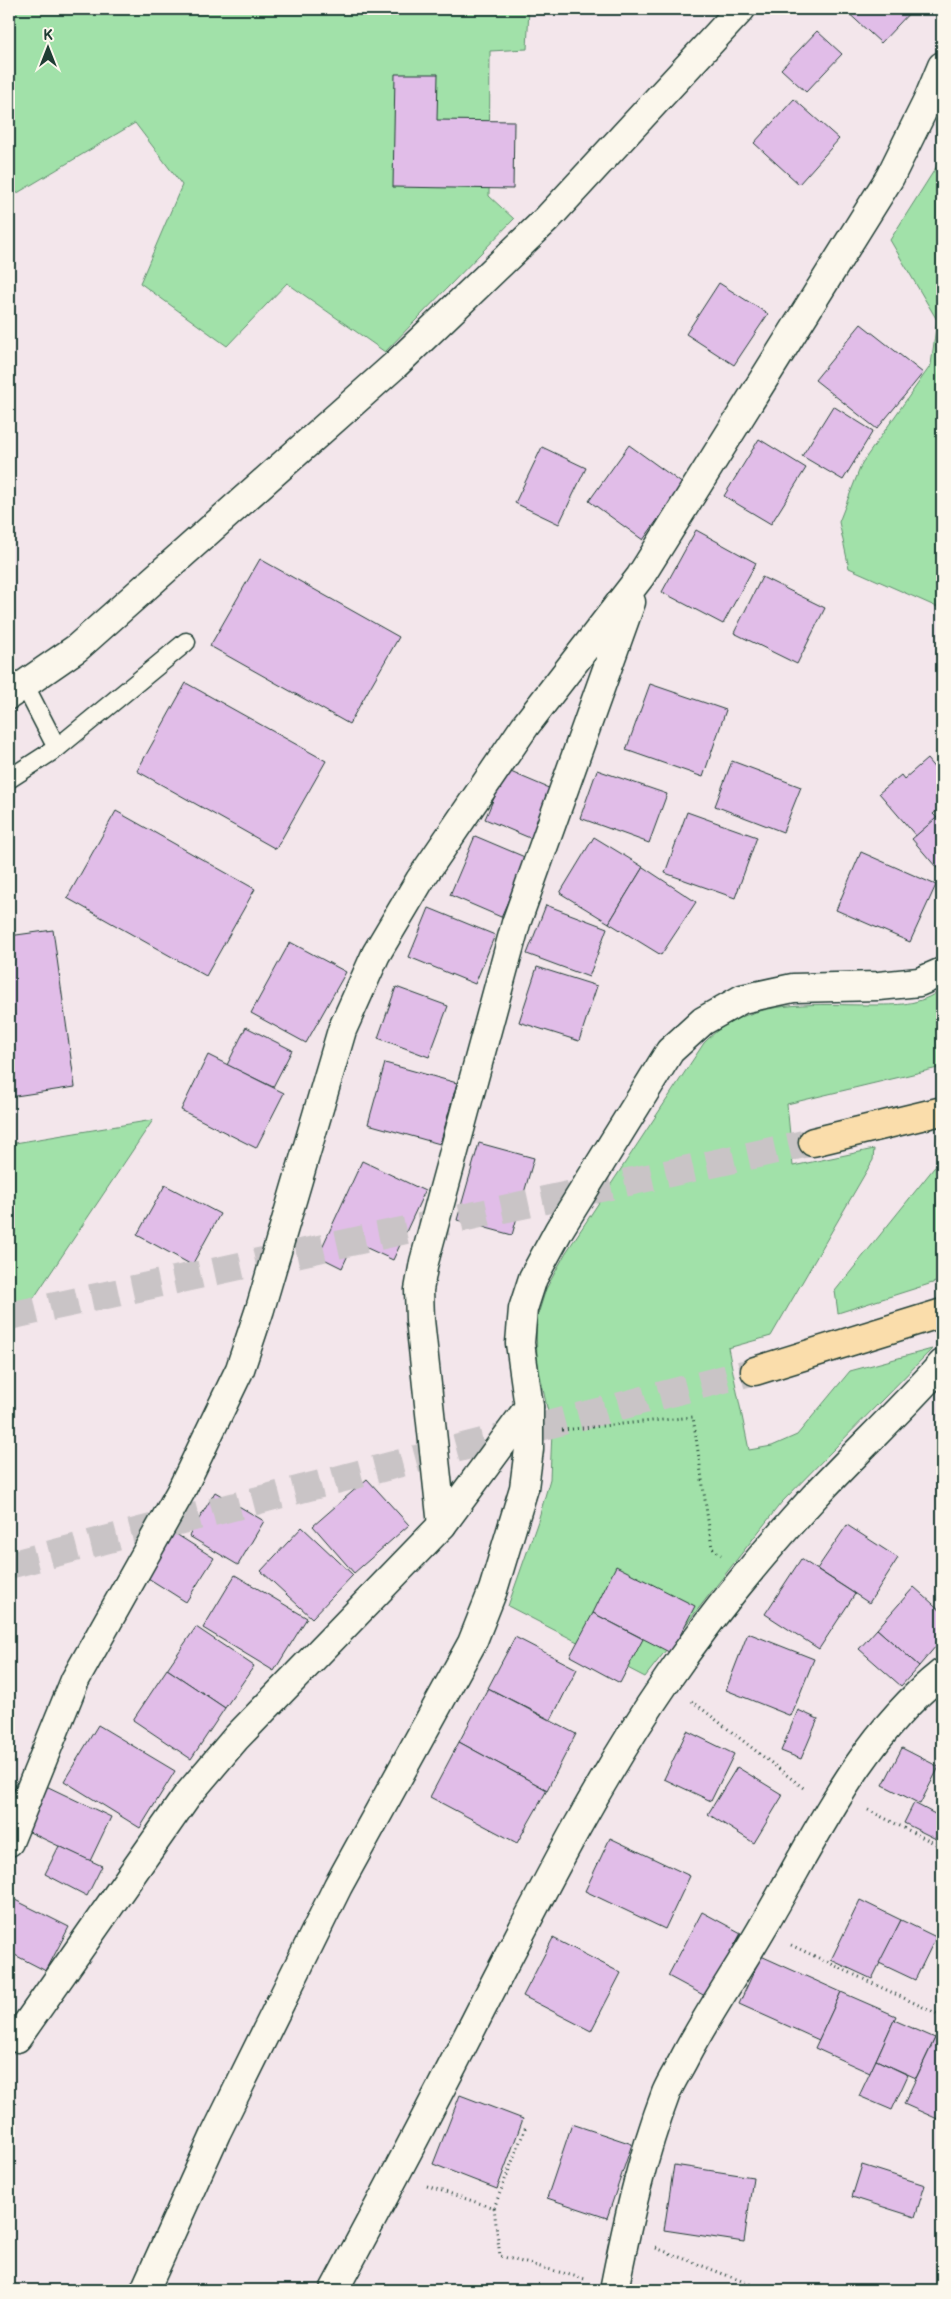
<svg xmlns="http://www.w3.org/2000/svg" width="951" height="2299" font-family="'Balsamiq Sans',sans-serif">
<rect width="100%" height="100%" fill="#f3e6eb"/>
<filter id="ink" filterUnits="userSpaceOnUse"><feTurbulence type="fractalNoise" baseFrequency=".02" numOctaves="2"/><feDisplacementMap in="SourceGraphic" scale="10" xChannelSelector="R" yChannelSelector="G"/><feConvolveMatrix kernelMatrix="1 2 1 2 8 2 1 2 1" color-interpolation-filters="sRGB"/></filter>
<g filter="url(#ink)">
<g fill="#a1e1a9" stroke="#608f6e">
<path d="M9 9H529L527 49 490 51 489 196 514 219 385 352 287 283 227 346 140 283 182 185 135 123 9 198Z"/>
<path d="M942 158V606L937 607 849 568 839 522 862 463 931 365 937 320 890 240Z"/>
<path d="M942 989V1067L787 1104 793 1166 874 1149 873 1160 771 1336 728 1348 749 1450 772 1446 797 1435 850 1371 932 1349 781 1503 645 1677 508 1606 538 1521 550 1479 552 1431 537 1361 536 1321 546 1289 565 1254 704 1043C709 1038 715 1032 721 1028 764 999 820 1005 870 1005 897 1005 919 1006 942 989Z"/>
<path d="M153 1120 9 1335V1144Z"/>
<path d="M942 1158V1280L838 1313 835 1291Z"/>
</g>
<g fill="#e1bde8" stroke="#1f3d34">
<path d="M844 9H913L881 43Z"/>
<path d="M817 31 842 54 806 92 781 69Z"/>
<path d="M395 74H438L437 120 514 121 513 189 393 187Z"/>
<path d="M794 99 839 139 799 184 754 143Z"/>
<path d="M719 283 768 314 734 365 686 334Z"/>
<path d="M861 324 923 373 877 429 815 380Z"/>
<path d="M833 406 873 431 843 480 802 456Z"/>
<path d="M759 439 806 468 771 524 724 496Z"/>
<path d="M629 445 683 484 643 540 589 501Z"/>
<path d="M542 447 586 468 559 524 515 503Z"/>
<path d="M696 530 756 563 723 624 662 592Z"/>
<path d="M260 559 399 637 349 724 210 646Z"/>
<path d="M762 577 825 608 797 664 734 633Z"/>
<path d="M186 683 326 761 276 849 137 771Z"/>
<path d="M650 684 726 710 703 777 626 750Z"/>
<path d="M927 759 942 777V806L933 814 937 818 916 836 879 793 901 775 904 779Z"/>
<path d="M732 761 801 787 783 832 715 806Z"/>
<path d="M506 770 558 792 537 841 485 819Z"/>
<path d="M597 770 667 794 649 843 580 818Z"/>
<path d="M116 811 255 889 206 976 67 898Z"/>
<path d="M687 812 757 837 735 898 665 873Z"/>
<path d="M942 813V874L912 839Z"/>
<path d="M475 836 527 858 501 917 450 895Z"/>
<path d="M594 837 643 867 609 923 560 893Z"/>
<path d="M861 852 936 885 910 942 836 910Z"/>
<path d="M643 867 696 902 661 955 609 923Z"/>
<path d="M546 905 607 928 589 977 527 954Z"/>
<path d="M429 908 495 935 475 984 409 957Z"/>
<path d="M53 930 75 1087 9 1097V936Z"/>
<path d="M290 942 346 972 306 1043 251 1013Z"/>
<path d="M537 967 597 986 579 1041 519 1022Z"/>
<path d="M396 987 448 1006 429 1057 378 1038Z"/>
<path d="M246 1027 292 1050 273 1087 227 1065Z"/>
<path d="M208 1055 284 1093 256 1148 181 1110Z"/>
<path d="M385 1063 457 1083 440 1144 368 1124Z"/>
<path d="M479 1143 534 1158 512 1235 457 1220Z"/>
<path d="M362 1161 425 1191 393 1260 354 1242 342 1268 318 1256Z"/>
<path d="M165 1185 220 1214 192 1265 137 1235Z"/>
<path d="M367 1479 409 1525 354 1573 313 1526Z"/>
<path d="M215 1492 264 1521 238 1565 189 1536Z"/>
<path d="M847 1525 898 1558 869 1603 817 1569Z"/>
<path d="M302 1527 353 1575 312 1618 261 1571Z"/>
<path d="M168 1529 214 1558 186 1602 140 1573Z"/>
<path d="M801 1559 855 1594 819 1649 765 1614Z"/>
<path d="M616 1566 695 1606 671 1653 593 1613Z"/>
<path d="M235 1575 307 1618 274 1671 203 1628Z"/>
<path d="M914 1587 942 1612V1639L919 1666 877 1629Z"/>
<path d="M593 1613 643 1639 620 1683 570 1656Z"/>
<path d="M196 1627 254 1666 225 1708 167 1669Z"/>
<path d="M877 1629 919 1666 901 1686 859 1649Z"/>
<path d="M748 1633 814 1659 791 1716 726 1690Z"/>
<path d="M515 1637 577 1669 551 1720 488 1688Z"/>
<path d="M167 1669 225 1708 191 1759 133 1720Z"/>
<path d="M488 1688 576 1734 547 1790 459 1742Z"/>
<path d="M798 1710 818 1719 801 1759 781 1751Z"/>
<path d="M98 1725 175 1771 140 1828 64 1781Z"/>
<path d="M687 1731 734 1754 711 1801 664 1779Z"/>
<path d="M459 1742 547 1790 517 1843 430 1797Z"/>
<path d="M902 1748 939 1767 920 1804 883 1785Z"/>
<path d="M737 1767 783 1795 754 1843 708 1814Z"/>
<path d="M42 1784 111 1817 90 1861 21 1828Z"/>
<path d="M942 1799V1842L904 1823 914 1803 935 1814Z"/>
<path d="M610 1838 690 1876 665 1929 585 1891Z"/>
<path d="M59 1846 102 1866 87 1896 45 1874Z"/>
<path d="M9 1897 69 1927 46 1971 9 1952Z"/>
<path d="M860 1900 901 1920 872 1979 831 1960Z"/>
<path d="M702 1912 741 1933 707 1997 668 1976Z"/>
<path d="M901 1920 936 1937 915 1980 879 1963Z"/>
<path d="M553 1938 621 1973 591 2031 523 1996Z"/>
<path d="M761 1956 841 1992 819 2040 739 2004Z"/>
<path d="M841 1992 896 2016 870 2073 815 2048Z"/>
<path d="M894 2020 935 2038 916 2078 876 2060Z"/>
<path d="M937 2034 942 2037V2121L904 2104Z"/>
<path d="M876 2060 908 2075 892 2110 859 2096Z"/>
<path d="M460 2095 523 2119 497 2189 433 2164Z"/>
<path d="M572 2124 632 2144 607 2218 547 2198Z"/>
<path d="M674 2165 753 2177 744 2242 664 2230Z"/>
<path d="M862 2165 925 2185 915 2217 852 2197Z"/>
</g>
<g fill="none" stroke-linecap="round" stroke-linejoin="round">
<g stroke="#c9c4c6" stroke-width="28" stroke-dasharray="28 14" stroke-linecap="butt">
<path d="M9 1316 813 1142"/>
<path d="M9 1565 755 1371"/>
</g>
<defs>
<g id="service">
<path d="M24 684 57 748"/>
<path d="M9 779 57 748 186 642"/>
</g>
<g id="minor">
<path d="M9 695 77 648 394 366 547 219 741 9"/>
<path d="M442 1525 420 1320 419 1290 424 1262 516 923 631 602"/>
<path d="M9 1842 75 1680 181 1491 240 1369 260 1309 342 1030 376 954 420 880 525 726 640 577 890 177 927 102 942 66"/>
<path d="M17 2038 186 1797 236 1738 442 1525 529 1407"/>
<path d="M145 2290 216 2133 338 1886 472 1643 493 1590 524 1488 529 1449V1407L520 1343 523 1309 533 1278 559 1230 670 1051 703 1021 742 999 793 988 879 986 919 982 942 972"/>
<path d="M334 2290C385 2195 436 2099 485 2002 541 1893 597 1782 667 1680 710 1617 762 1554 814 1497 856 1452 901 1410 942 1364"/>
<path d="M614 2290C627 2224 642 2156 666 2093 671 2081 679 2069 685 2057 708 2013 736 1973 761 1930 814 1840 859 1739 942 1673"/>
</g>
<g id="motorway">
<path d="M813 1142 942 1111"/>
<path d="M755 1371 942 1313"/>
</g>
</defs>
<use href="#service" stroke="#1f3d34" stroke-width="21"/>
<use href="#minor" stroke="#1f3d34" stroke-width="31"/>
<use href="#motorway" stroke="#1f3d34" stroke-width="31"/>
<g stroke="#1f3d34" stroke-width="3" stroke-dasharray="1 4" stroke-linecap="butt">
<path d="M562 1430 693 1417 712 1548 721 1555"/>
<path d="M692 1701 806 1790"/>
<path d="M868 1810 942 1847"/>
<path d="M791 1945 942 2016"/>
<path d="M427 2186 494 2208 500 2256 585 2279"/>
<path d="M494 2208 526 2126"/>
<path d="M656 2248 765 2290"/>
</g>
<use href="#service" stroke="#fbf7ec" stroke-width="18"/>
<use href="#minor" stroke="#fbf7ec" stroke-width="28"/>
<use href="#motorway" stroke="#faddab" stroke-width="28"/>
</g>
</g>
<rect width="951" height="2299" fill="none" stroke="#fbf7ec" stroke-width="30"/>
<rect x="15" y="15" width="921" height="2269" fill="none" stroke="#1f3d34" stroke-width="2" filter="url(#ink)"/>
<g transform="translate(48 48)" stroke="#fbf7ec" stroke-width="4" paint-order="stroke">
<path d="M0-4L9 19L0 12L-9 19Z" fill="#1f3d34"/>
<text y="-8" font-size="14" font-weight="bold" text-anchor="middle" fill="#1f3d34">K</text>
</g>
</svg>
